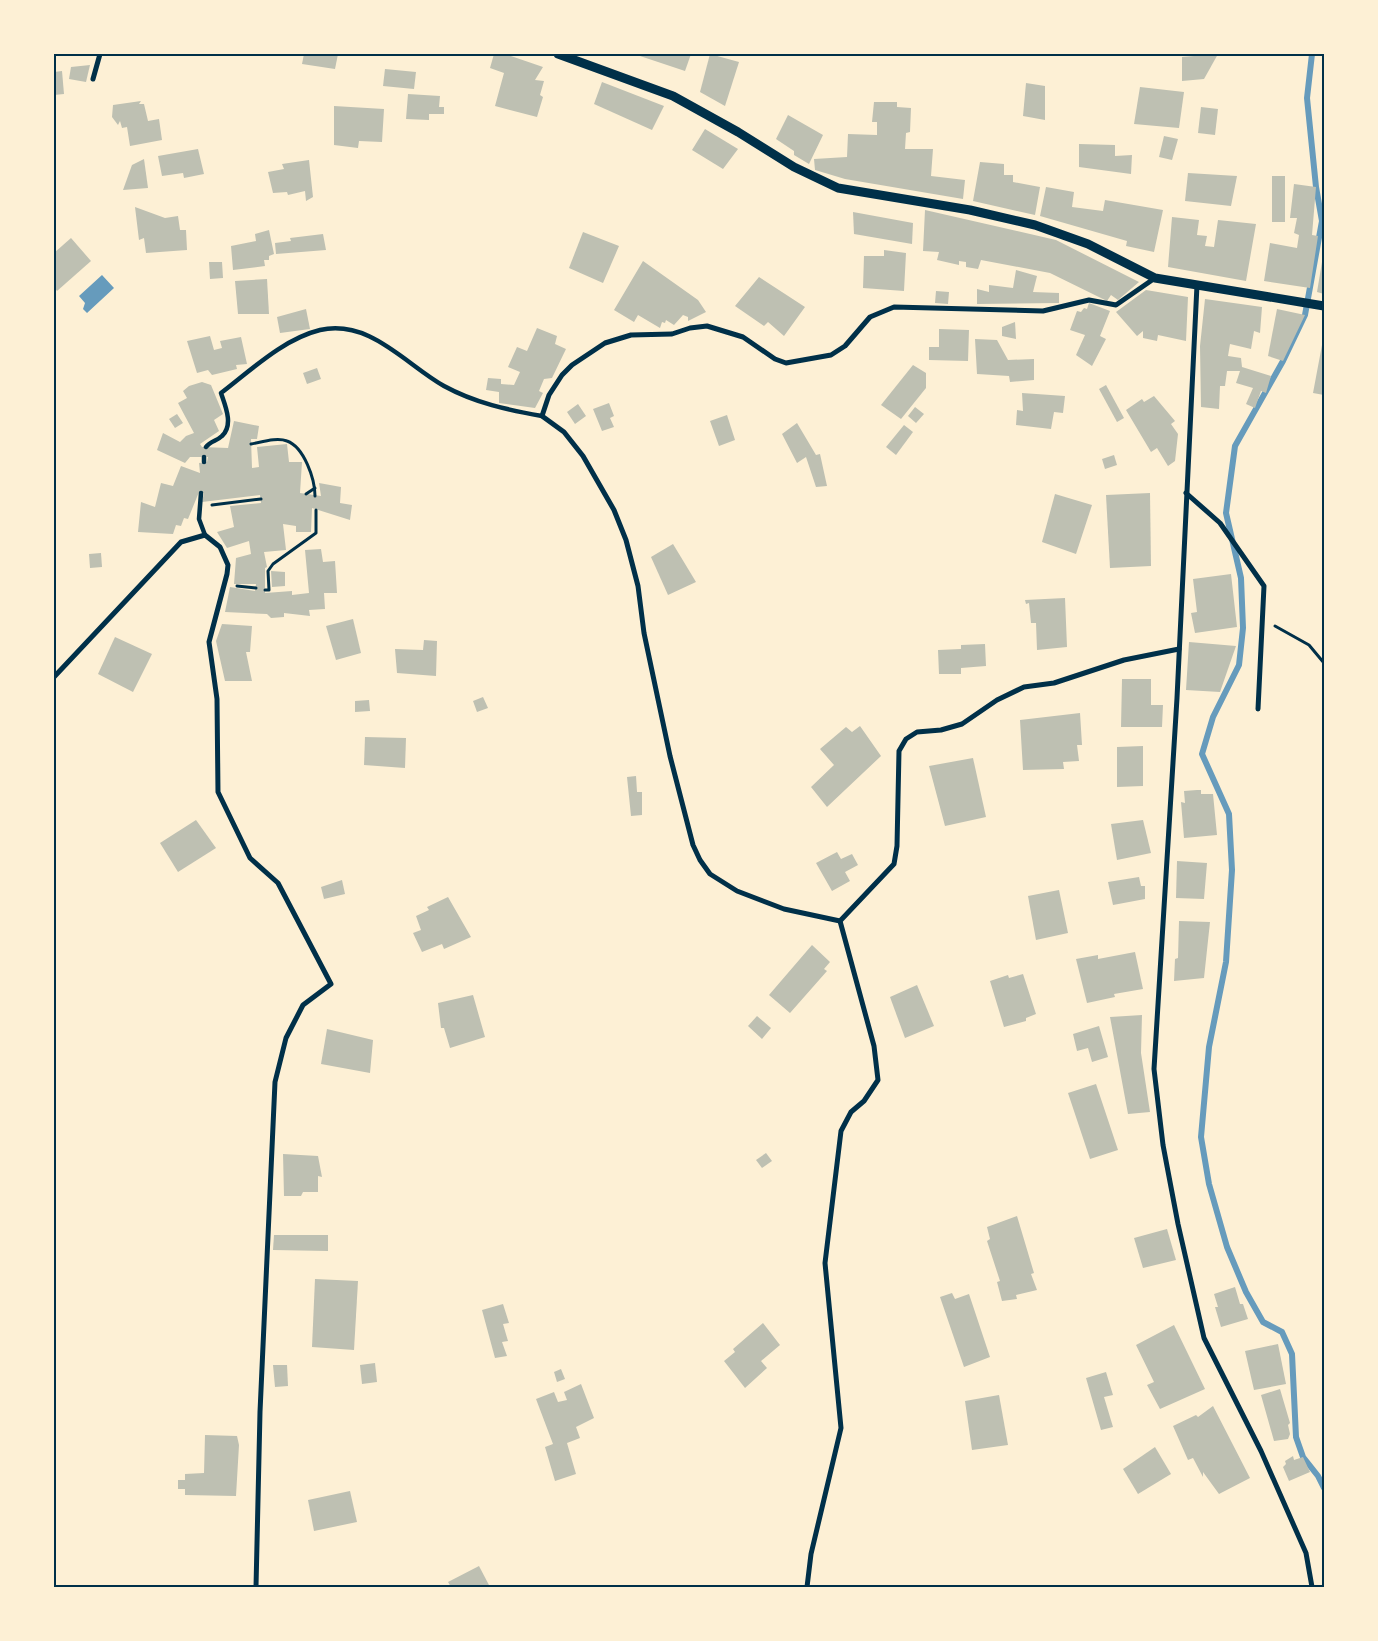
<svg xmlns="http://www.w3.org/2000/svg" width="1378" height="1641" font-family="Barlow,sans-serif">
<rect width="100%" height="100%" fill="#fdf0d5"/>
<path fill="#669bbc" d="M102 275 114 288 87 313 83 309 85 303 79 296Z"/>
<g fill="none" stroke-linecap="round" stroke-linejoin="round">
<path stroke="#669bbc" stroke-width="6" d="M1312 54 1307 98 1316 187 1322 221 1305 315 1283 361 1235 446 1226 513 1241 578 1243 628 1239 665 1213 717 1202 754 1229 814 1232 870 1226 962 1209 1047 1201 1137 1209 1184 1227 1247 1246 1292 1263 1322 1282 1332 1292 1354 1296 1437 1303 1457 1318 1476 1324 1488"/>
</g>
<g fill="#bec0b2">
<path d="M304 54H338L335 69 302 64Z"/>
<path d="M494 54H505L543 67 535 80 544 81 540 95 543 97 537 117 495 106 504 73 490 68Z"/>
<path d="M634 54H691L685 71Z"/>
<path d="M710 54 739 62 725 106 700 92Z"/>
<path d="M1218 54 1204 79 1182 81V57Z"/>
<path d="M90 65 86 82 69 79 71 67Z"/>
<path d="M385 69 416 72 414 89 383 86Z"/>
<path d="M62 71 64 94 54 95V72Z"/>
<path d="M602 82 664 106 652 130 594 104Z"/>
<path d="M1026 83 1045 86V120L1023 116Z"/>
<path d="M1140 87 1184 92 1179 128 1134 124Z"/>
<path d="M408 94 440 96 439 107H444V114H429V120L406 119Z"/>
<path d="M141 101 139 104H144L148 121 159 119 162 140 130 146 127 127 122 128 120 121 118 125 112 117 113 105Z"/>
<path d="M874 102H897V107L911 108 910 132 906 133 905 149H933L931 176 965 180 963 199 845 179 815 170 814 159 847 157 848 134 877 135V122H872Z"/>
<path d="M334 106 384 109 382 142 359 141 358 148 334 145Z"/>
<path d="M1201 107 1218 109 1215 135 1198 133Z"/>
<path d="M788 115 823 135 809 164 794 155V151L776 139Z"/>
<path d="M705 129 738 149 723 169 692 150Z"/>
<path d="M1164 136 1178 139 1172 160 1159 157Z"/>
<path d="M1079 144 1115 145V156L1132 155 1131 174 1079 167Z"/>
<path d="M198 149 204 174 184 178 183 173 162 176 158 156Z"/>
<path d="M144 159 148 188 123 190 132 165Z"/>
<path d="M309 160 313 197 306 201 305 191 288 195 287 192 273 193 268 172 284 169 282 164Z"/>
<path d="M980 162 1004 164V175H1013V182L1040 187 1035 215 973 201Z"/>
<path d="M1188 173 1237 176 1231 206 1185 201Z"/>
<rect x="1272" y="176" width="13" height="46"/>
<path d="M1294 184 1316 187 1312 235 1318 236 1310 288 1264 281 1270 243 1297 248 1299 235 1294 233 1297 218H1290Z"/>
<path d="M1046 187 1074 192 1072 207 1103 211 1105 200 1163 210 1154 252 1126 246 1127 241 1040 216Z"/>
<path d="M135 207 165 218 178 216 180 230H186L187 250 146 253 144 238 139 240Z"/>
<path d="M925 210 1056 240 1139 282 1118 300 1111 295 1107 301 1050 273 981 260 978 269 966 267V262L959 261V265L937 260 939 252 923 251Z"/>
<path d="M853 212 913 223 912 244 854 234Z"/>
<path d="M1172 217 1199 220 1197 235 1207 236 1205 246 1214 247 1218 220 1256 224 1246 281 1168 267Z"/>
<path d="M269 230 274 254 269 256V260H264L265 266 233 270 231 246 256 241 255 234Z"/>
<path d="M583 232 619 246 603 283 569 268Z"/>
<path d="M323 234 326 250 276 254 275 243 291 241 290 238Z"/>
<path d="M71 238 91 261 57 291 54 287V253Z"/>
<path d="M884 250 906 253 904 291 863 288 864 256H884Z"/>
<path d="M1323 256H1324V294L1317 292Z"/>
<path d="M643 261 698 300 706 312 688 321V317L683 315 674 325 666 320 665 323 662 322 660 328 638 315 634 322 614 310Z"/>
<path d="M209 262H222L223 278 210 279Z"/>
<path d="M1016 270 1037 276 1033 292 1059 293V303L977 304V289L989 292V285L1013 288Z"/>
<path d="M759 277 805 307 784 336 768 322 764 326 735 306Z"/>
<path d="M267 279 269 314H238L235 281Z"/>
<path d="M1146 290 1188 297 1186 341 1158 335 1157 341 1143 338V331L1137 336 1116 312Z"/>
<path d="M936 291 949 292 948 304 935 303Z"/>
<path d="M1205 299 1262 307 1260 333 1254 331 1251 349 1230 344 1228 356 1241 358 1242 367 1271 376 1266 393 1261 391 1255 408 1246 404 1253 388 1236 383 1240 371H1227L1225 386H1220L1219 409 1201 407 1200 346Z"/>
<path d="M1089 303 1110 311 1100 336 1106 339 1092 366 1076 355 1085 335 1070 330 1077 311 1081 312 1084 308 1087 309Z"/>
<path d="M306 309 310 329 280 333 277 317Z"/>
<path d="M1277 309 1305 315 1283 361 1268 356Z"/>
<path d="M1015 322 1016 339 1002 336V327Z"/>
<path d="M537 328 557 336 555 344 566 349 552 378 544 379 539 391 543 393 535 408 499 403V392L486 390 488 378 501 379V384L514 385 520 372 508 367 517 347 527 351Z"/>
<path d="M939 329 969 330 968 361 929 360V347H939Z"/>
<path d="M210 336 214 350 222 348 220 341 241 337 247 364 236 365 237 369 212 375 208 370 197 373 187 341Z"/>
<path d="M975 339 997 340 1008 360 1034 359V380L1010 382 1009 376 977 374Z"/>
<path d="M1322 345 1324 346V395L1313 393Z"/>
<path d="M913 365 926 373V388L901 419 881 405Z"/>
<path d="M317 368 321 379 307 384 303 373Z"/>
<path d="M202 382 211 385 223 414 214 420 219 431 200 444 202 447 228 448 234 421 259 426 257 439H251L252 468 259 467 257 447 287 444 289 462H302L300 493 321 496 319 483 341 487 340 503 352 505 350 520 312 508 311 532H296V526L283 524 286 550 264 552 267 567 265 568V593L292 591V595L309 593 305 550 321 549 323 562 335 561 337 593H324L325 609 309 610 310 616 284 613V617L271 618 267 614 225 612 230 587 255 591 256 584H234L236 558 251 554 249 541 227 548 217 532 234 527 230 506 261 503 260 495 202 502 204 493 199 492 188 519 184 518 181 526 176 525 173 534 138 532 141 502 155 507 161 483 173 486 181 466 200 473 199 463 207 462 208 457H190L185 463 157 450 163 433 180 442 186 436 194 433 178 403 187 398 183 391 189 386Z"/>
<path d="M1106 385 1124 418 1117 422 1099 389Z"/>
<path d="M1022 393 1065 396 1063 413 1054 412 1051 429 1016 425 1017 410 1023 411Z"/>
<path d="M1154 396 1175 421 1171 424 1178 434 1175 461 1168 466 1157 448 1151 452 1126 410 1142 399 1144 402Z"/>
<path d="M609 403 614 416 610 418 614 427 602 431 593 409Z"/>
<path d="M578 404 586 416 575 424 567 412Z"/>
<path d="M915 407 924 414 916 423 908 416Z"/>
<path d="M177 414 183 423 175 428 169 419Z"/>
<path d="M727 415 735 440 719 446 710 421Z"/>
<path d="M797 423 816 455 820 454 827 486 816 487 806 457 797 463 782 434Z"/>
<path d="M904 425 913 432 896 455 886 447Z"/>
<path d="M1114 455 1117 465 1105 469 1102 459Z"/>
<path d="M1150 493 1151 566 1110 568 1106 495Z"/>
<path d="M1055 494 1092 505 1076 554 1042 542Z"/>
<path d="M673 544 696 582 668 595 651 557Z"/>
<path d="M101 553 102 567 90 568 89 554Z"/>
<path d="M271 571 285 572V586L272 587Z"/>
<path d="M1231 574 1237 627 1195 633 1191 613 1197 612 1193 579Z"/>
<path d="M1065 598 1067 647 1037 650 1036 623H1031L1029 603 1026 604 1025 600Z"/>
<path d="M353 619 361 653 336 660 326 626Z"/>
<path d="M222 624 252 626 250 652H246L252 681H225L216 641Z"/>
<path d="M115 637 152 654 133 692 98 674Z"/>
<path d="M424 640 437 641 436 676 397 673 395 649 423 650Z"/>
<path d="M1189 642 1236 646 1220 692 1186 690Z"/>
<path d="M985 644 986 666 961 668V674H939L938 650 961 649V645Z"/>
<path d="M1122 679H1151V705H1163L1162 727H1121Z"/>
<path d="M483 697 488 708 477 712 473 701Z"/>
<path d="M369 700 370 711 355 712V701Z"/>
<path d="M1080 713 1082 745H1077L1079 761 1063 762 1064 769 1023 770 1020 720Z"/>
<path d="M860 726 881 756 827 807 811 787 834 765 820 749 846 727 852 732Z"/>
<path d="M365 737 406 738 405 768 364 765Z"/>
<path d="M1143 746V786L1117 787V747Z"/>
<path d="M973 758 986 817 945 826 929 766Z"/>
<path d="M636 776 637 792H642V815L631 816 627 777Z"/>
<path d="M1197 790H1201V794H1213L1217 835 1184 838 1181 802 1185 803 1184 791Z"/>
<path d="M196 820 216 848 178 872 160 843Z"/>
<path d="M1143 820 1151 853 1117 860 1111 824Z"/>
<path d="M837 852 841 859 852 854 858 865 845 872 850 881 832 891 816 863Z"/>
<path d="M1177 861 1207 863 1204 899 1176 898Z"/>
<path d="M1139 877 1141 886H1145V899L1113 905 1108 882Z"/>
<path d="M342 880 345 894 324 899 321 887Z"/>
<path d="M1059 890 1068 933 1036 940 1028 896Z"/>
<path d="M448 897 471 937 444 949 442 944 422 952 413 933 421 930 416 916 429 910 427 907Z"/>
<path d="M1179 921 1210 922 1204 978 1174 981 1175 959 1178 958Z"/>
<path d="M812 945 830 962 824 969 827 971 790 1013 769 995Z"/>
<path d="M1135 952 1143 989 1114 994 1115 997 1087 1003 1076 959 1098 955V959Z"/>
<path d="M1023 974 1036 1014 1026 1018V1021L1004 1027 990 981 1008 975 1009 978Z"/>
<path d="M917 985 934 1026 905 1038 890 997Z"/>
<path d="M473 995 485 1037 450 1048 444 1028H441L438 1003Z"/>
<path d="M1142 1015 1141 1053 1150 1112 1128 1114 1110 1017Z"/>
<path d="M757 1016 771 1028 762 1039 748 1026Z"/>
<path d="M1099 1026 1108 1057 1092 1062 1088 1048 1077 1051 1073 1034Z"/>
<path d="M327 1029 373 1040 370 1073 321 1064Z"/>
<path d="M1096 1084 1118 1150 1090 1159 1068 1093Z"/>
<path d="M766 1153 772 1161 762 1168 756 1160Z"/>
<path d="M283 1154 318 1156 322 1177 318 1176V1192H303L301 1196H284Z"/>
<path d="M1017 1216 1034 1273 1031 1274 1037 1290 1016 1295 1017 1299 1002 1301 997 1282 1000 1281 987 1241 990 1239 987 1227Z"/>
<path d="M1167 1229 1176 1260 1143 1268 1134 1238Z"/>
<path d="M274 1235H328V1251L273 1250Z"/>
<path d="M315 1279 358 1281 354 1350 312 1347Z"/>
<path d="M1235 1287 1240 1304H1243L1248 1319 1221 1327 1215 1307H1218L1214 1294Z"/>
<path d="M952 1293 955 1299 969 1294 990 1357 964 1367 940 1297Z"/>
<path d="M503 1304 509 1323 503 1324 508 1341 502 1342 507 1356 495 1358 482 1310Z"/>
<path d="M763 1323 780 1345 761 1361 767 1368 745 1388 724 1361 735 1352 733 1349Z"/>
<path d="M1174 1325 1205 1389 1160 1409 1147 1385 1154 1382 1136 1345Z"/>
<path d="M1278 1344 1286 1384 1254 1390 1245 1351Z"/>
<path d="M375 1363 377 1382 362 1384 360 1365Z"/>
<path d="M273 1365H287L288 1386 275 1387Z"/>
<path d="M561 1369 565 1379 557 1382 554 1372Z"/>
<path d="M1106 1372 1113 1395 1104 1397 1113 1427 1101 1430 1086 1378Z"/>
<path d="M581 1384 594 1418 576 1427 580 1438 567 1443 576 1474 555 1481 545 1447 553 1444 536 1399 554 1392 558 1402 567 1400 564 1392Z"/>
<path d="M1280 1389 1290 1423 1288 1425 1290 1434 1288 1439 1274 1441 1261 1395Z"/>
<path d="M999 1395 1008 1445 972 1450 965 1401Z"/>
<path d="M1213 1406 1250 1478 1219 1494 1203 1472V1477L1193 1458 1188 1460 1173 1426 1196 1415 1198 1417Z"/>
<path d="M205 1435 237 1436 239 1445 236 1496 185 1495V1489H178V1480H185V1474L204 1473Z"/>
<path d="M1155 1447 1171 1474 1138 1494 1123 1469Z"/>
<path d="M1293 1456 1294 1460 1303 1457 1310 1472 1289 1481 1283 1467 1286 1464 1285 1461Z"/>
<path d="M350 1491 357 1522 314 1531 308 1500Z"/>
<path d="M479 1566 490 1587H451L448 1582Z"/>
</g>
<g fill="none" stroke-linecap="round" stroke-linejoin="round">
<g stroke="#003049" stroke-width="3">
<path d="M251 444C262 442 277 437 287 441 304 447 315 479 315 496"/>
<path d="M306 494 315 488"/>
<path d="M212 505 261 499"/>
<path d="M237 586 256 588"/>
<path d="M265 590H269L268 571 273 564 316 533V510"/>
<path d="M1275 626 1309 645 1324 663"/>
</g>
<g stroke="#003049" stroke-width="4.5">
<path d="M206 447C210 441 217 441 222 436 234 425 225 405 221 393 250 371 283 339 320 330 370 319 405 364 444 386 475 403 508 410 542 416"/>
<path d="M204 462V457"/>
<path d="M201 493 199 519 205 535"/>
</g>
<g stroke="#003049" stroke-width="5">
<path d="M93 79 100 54"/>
<path d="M1197 285 1177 698 1154 1069 1163 1145 1178 1224 1204 1338 1261 1451 1306 1553 1312 1587"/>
<path d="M1186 493 1220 523 1264 586 1258 709"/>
<path d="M54 677 181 542 205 535 220 547 228 565 227 574 209 642 217 699 218 792 250 858 278 883 331 984 303 1005 286 1038 275 1082 260 1412 256 1587"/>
<path d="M840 921 784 909 737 891 710 874 700 860 693 845 670 756 644 633 638 586 626 540 614 510 583 456 564 432 542 416 549 395 562 375 572 365 605 343 631 335 672 334 690 328 707 326 743 337 775 359 786 363 831 355 845 346 870 317 894 307 1043 311 1089 300 1116 305 1155 278"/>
<path d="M807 1587 811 1554 841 1428 825 1263 841 1131 851 1112 864 1101 878 1080 874 1046 840 921 894 864 897 846 899 751 906 739 917 732 941 730 962 724 997 700 1024 687 1054 683 1124 660 1179 649"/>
</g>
<path stroke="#003049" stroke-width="9" d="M558 54 673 96 738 132 794 167 838 188 970 210 1035 225 1088 244 1155 278 1324 306"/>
</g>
<rect width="1378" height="1641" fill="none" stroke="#fdf0d5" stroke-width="110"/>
<rect x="55" y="55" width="1268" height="1531" fill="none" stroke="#003049" stroke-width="2"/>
</svg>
